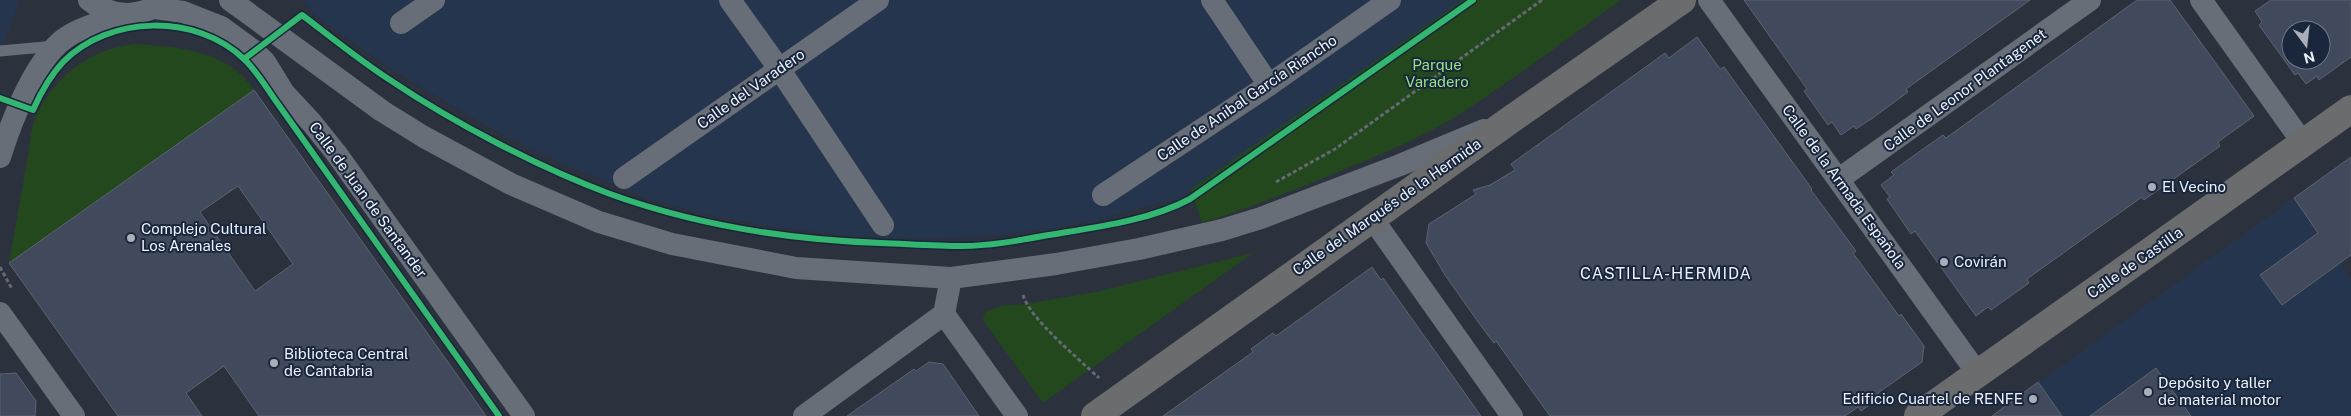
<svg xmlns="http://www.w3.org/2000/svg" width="2351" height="416" font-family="'Public Sans',sans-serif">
<rect width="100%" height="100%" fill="#2b323e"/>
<g fill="#26354e">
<path d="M0 0H19L0 54Z"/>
<path d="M303 0H1463L1178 198 1097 220 1051 228 993 236 928 239 854 236 774 227 709 215 645 198 549 158 494 130 391 69 316 16Z"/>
<path d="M2294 198 2351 278V416H1992Z"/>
</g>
<g fill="#24481d">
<path d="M1463 0H1621C1569 37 1517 77 1463 112 1425 136 1383 154 1340 171 1295 190 1249 208 1202 223L1191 189Z"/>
<path d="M136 44C178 47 228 50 254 90L9 263C15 229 21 196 27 162 30 148 30 130 36 117 54 76 92 48 136 44Z"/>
<path d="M1253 253 1043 403 983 320 985 312 1000 306 1026 304 1096 292Z"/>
</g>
<g fill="#404a5c" stroke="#5d636d" fill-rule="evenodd">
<path d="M1744 0H2030L1906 89 1908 92 1874 117 1856 129 1854 126 1841 135 1832 122 1828 125 1804 91 1807 89Z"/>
<path d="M2137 0H2170L2254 116 2218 142 2220 146 2144 200 2142 197 2094 231 2027 279 2029 283 1991 310 1988 307 1976 316 1915 231 1911 234 1887 199 1890 197 1881 185 1894 175 1891 172 1916 154 1943 135 1946 138Z"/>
<path d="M2271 0H2351V57L2319 80 2317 76 2306 84 2298 73 2295 75 2259 25 2262 22 2255 11ZM2291 30H2321V60H2291Z"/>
<path d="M1697 37 1720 69 1724 67 1812 189 1811 190 1856 251 1853 253 1880 290 1899 316 1901 314 1924 346 1922 362 1878 393 1880 397 1861 411 1858 407 1845 416H1550L1496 341 1494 343 1481 326 1445 275 1426 243 1429 224 1476 194 1473 190 1490 185 1515 170 1511 164 1665 53 1669 58Z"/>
<path d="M254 90 460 379 486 416H259L224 366 186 393 202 416H118L9 263ZM238 186 293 264 255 291 200 212Z"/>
<path d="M2351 157V255L2282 305 2260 275 2318 233 2294 198Z"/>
<path d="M1372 267 1381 280 1383 278 1481 416H1163L1253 352 1251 349 1273 333 1276 336Z"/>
<path d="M929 362 943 364 979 416H847L914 369 916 371Z"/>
<path d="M2156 368 2191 416H2090Z"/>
<path d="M16 373 36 401 35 416H0V374Z"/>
<path d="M2038 382 2062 416H1992Z"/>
</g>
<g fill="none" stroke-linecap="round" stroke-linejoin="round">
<g stroke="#646974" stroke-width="3" stroke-dasharray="4 2.5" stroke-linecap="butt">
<path d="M1276 182 1335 149 1542 0"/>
<path d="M0 267 12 289"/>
<path d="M1023 295C1030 319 1079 359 1099 378"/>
</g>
<path stroke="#676e77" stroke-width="11" d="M0 51 55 46"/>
<g stroke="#676e77" stroke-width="22">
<path d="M89 0C115 20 141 17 168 0"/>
<path d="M230 0 382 111 424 137 511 184 599 222 672 244 796 268 951 278 1056 264 1139 249 1222 230 1261 218 1400 165 1484 130"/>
<path d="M730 0 780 70 883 225"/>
<path d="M1212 0 1269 85"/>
<path d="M1709 0 1978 374"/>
<path d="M2201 0 2303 143"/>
<path d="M156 8 183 12 221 27 254 51 265 62 284 93 312 123 336 153 524 416"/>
<path d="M401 23 434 0"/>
<path d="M0 157C11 123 30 73 55 47 70 30 99 23 120 15"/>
<path d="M624 178 878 0"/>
<path d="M1839 179 2090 0"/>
<path d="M1103 195 1269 85 1390 0"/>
<path d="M1372 218 1512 416"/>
<path d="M0 313 74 416"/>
<path d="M944 314 1017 416"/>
<path d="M804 416 944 314 951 278"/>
</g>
<g stroke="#6b6c6e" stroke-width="28">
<path d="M1095 416 1513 118 1682 0"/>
<path d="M1918 416 2351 109"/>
</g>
<defs>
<g id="cycleway">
<path d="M244 59 302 15C331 37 359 60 390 80 454 123 538 167 610 194 696 225 790 240 881 243 908 244 935 246 962 246 989 246 1016 241 1043 236 1090 228 1147 222 1190 199L1473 0"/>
<path d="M0 98 33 110C41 92 49 77 63 62 109 15 196 13 244 59 257 71 267 89 278 104L499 416"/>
</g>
</defs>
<use href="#cycleway" stroke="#19263b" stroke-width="9"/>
<use href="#cycleway" stroke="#33b770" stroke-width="6"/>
</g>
<g fill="#a8afbb" stroke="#19263b" stroke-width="2">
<circle cx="2152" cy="187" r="5"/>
<circle cx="131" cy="238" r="5"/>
<circle cx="1944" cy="262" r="5"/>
<circle cx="274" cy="363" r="5"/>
<circle cx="2148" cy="392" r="5"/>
<circle cx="2033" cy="399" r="5"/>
</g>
<g text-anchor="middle" stroke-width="4" stroke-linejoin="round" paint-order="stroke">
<g font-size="15" fill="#96e383" stroke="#19263b">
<text x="1437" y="70">Parque<tspan x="1437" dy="17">Varadero</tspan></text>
</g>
<g font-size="15" fill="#ebf2fe" stroke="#19263b">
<text transform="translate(751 89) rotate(-35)" y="5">Calle del Varadero</text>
<text transform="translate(1965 90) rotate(-36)" y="5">Calle de Leonor Plantagenet</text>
<text transform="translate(1247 98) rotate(-34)" y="5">Calle de Anibal García Riancho</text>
<text transform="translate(1844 187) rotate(54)" y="5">Calle de la Armada Española</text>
<text transform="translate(368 200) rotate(54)" y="5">Calle de Juan de Santander</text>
<text transform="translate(1387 207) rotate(-35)" y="5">Calle del Marqués de la Hermida</text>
<text transform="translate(2135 263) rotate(-35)" y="5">Calle de Castilla</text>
</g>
<g font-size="15" fill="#ebf2fe" stroke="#19263b" text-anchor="start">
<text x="2162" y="192">El Vecino</text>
<text x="141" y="234">Complejo Cultural<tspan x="141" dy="17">Los Arenales</tspan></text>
<text x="1954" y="267">Covirán</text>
<text x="284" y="359">Biblioteca Central<tspan x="284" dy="17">de Cantabria</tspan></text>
<text x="2158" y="388">Depósito y taller<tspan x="2158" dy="17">de material motor</tspan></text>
<text x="2023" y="404" text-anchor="end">Edificio Cuartel de RENFE</text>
</g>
<g font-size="16" letter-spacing="1" fill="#ebf2fe" stroke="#19263b">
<text x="1666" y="279">CASTILLA-HERMIDA</text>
</g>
</g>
<g transform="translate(2306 45) rotate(165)"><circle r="24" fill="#19263b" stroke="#6d7889"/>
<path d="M0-4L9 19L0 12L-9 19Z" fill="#a8afbb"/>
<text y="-8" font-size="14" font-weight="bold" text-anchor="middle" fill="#ebf2fe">N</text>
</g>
</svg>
